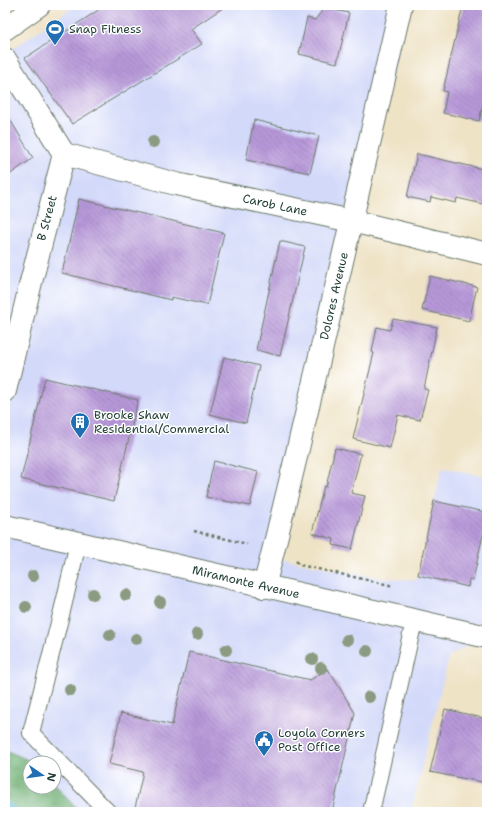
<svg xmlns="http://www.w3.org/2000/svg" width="492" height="817" font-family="'Shantell Sans',sans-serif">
<defs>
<pattern id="forest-crowns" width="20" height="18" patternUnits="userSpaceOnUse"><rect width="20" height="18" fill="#6cad71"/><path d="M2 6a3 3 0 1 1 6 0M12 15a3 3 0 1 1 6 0" fill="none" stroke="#588e5e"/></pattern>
<pattern id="building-back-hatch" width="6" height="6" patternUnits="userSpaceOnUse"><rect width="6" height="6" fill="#b798d9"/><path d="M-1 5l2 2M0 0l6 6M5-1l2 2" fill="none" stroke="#947db1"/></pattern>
</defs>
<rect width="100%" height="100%" fill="#fff"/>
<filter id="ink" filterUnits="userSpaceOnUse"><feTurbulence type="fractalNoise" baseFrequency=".025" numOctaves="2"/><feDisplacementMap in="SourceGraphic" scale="8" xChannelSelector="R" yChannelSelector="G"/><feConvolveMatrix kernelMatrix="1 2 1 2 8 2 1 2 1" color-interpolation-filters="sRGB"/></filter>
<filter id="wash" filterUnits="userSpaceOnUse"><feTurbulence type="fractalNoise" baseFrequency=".012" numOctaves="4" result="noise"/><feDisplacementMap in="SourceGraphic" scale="16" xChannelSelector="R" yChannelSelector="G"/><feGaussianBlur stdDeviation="0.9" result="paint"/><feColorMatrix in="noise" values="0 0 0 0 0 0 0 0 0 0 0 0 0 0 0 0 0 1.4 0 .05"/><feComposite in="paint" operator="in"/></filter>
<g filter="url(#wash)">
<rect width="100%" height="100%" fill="#efe3c6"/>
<path fill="#d3d9f9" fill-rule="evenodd" d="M76 5H409L276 558 380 578 417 580 442 467 487 477V635L449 656 411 812H44L5 779V54ZM30 763H54V787H30Z"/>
<path fill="url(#forest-crowns)" stroke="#467552" d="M5 750 35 763H30V787H54V783L79 812H5Z"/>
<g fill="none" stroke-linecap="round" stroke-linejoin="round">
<path stroke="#4bacca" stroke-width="8" d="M5 805 15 812"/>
</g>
<g id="blocks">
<g fill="url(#building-back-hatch)">
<path d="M106 5H227L191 29 202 44 72 124 25 58Z"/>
<path d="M463 5H487V89L479 121 443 113 447 92 443 91Z"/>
<path d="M324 8 349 13 337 63 299 54 307 18 315 20Z"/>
<path d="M5 111 33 158 5 178Z"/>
<path d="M254 120 319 136 310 173 246 160Z"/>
<path d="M417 154 487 170V205L457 198 456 203 431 197 430 202 407 197Z"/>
<path d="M79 199 224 233 207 305 171 297V300L62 273Z"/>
<path d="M280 241 305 247 280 356 256 350Z"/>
<path d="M430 276 477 287 469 321 422 310Z"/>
<path d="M393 319 437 327 424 389 428 390 420 420 398 415 390 448 353 439 374 353 372 352 377 327 390 330Z"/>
<path d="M224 357 259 366 246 423 210 414Z"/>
<path d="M45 378 138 400 114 501 21 479Z"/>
<path d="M335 448 361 454 351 493 365 496 352 549 333 545 334 539 312 533 324 486 326 487Z"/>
<path d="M214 461 258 472 250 506 206 497Z"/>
<path d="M434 501 485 512 483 521H486L473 580 469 579 468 587 418 575Z"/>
<path d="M189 652 310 680 328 669 355 713 332 812H134L143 772 109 764 121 713 172 725Z"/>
<path d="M445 709 487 719V783L430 772Z"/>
</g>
</g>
</g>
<g filter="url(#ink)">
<use href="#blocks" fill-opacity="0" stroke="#687767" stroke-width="1"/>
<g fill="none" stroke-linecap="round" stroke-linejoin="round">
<defs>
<g id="lane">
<path d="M78 543 63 607 31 733 108 812"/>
<path d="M371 812 414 621"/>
</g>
<g id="street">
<path d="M5 59 64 154 30 286 5 391"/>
<path d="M64 154 176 184 352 221 487 254"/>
</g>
<g id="secondary">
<path d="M5 29 39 5"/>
<path d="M5 526 487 637"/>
<path d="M264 587C313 394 356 199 401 5"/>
</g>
</defs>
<use href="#lane" stroke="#687767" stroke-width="18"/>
<use href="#street" stroke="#687767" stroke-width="24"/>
<use href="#secondary" stroke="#687767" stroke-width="24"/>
<g stroke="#687767" stroke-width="2.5" stroke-dasharray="3 3" stroke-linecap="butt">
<path d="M194 531 247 544"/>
<path d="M296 561 300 565 394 586"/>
</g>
<use href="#lane" stroke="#fff" stroke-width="16"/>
<use href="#street" stroke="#fff" stroke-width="22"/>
<use href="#secondary" stroke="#fff" stroke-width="22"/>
</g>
<g fill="#8a9b81">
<circle cx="153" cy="142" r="6"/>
<circle cx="33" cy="576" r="6"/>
<circle cx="93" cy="594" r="6"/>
<circle cx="126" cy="595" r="6"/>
<circle cx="160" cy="602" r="6"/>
<circle cx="26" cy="607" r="6"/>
<circle cx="197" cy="634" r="6"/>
<circle cx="110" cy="635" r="6"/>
<circle cx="136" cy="639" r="6"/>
<circle cx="347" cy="640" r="6"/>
<circle cx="226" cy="650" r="6"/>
<circle cx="367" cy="651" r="6"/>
<circle cx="312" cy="659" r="6"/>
<circle cx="321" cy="668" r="6"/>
<circle cx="70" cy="690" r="6"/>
<circle cx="369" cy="697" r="6"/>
</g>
</g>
<defs>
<symbol id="stadium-pin" viewBox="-11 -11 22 30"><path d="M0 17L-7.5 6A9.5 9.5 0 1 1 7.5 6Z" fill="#1f6fb2" stroke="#fff"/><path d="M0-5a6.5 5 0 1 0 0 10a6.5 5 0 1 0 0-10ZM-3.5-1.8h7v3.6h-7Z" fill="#fff"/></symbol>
<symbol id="building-pin" viewBox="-11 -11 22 30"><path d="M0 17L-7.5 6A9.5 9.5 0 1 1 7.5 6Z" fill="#1f6fb2" stroke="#fff"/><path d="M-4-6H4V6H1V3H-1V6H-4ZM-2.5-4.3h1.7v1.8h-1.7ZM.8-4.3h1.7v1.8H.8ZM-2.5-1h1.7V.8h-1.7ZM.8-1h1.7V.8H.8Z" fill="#fff"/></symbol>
<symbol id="civic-pin" viewBox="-11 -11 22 30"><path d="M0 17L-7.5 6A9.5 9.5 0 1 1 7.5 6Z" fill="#1f6fb2" stroke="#fff"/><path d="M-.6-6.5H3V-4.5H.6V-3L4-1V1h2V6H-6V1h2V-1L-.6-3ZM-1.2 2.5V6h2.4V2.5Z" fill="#fff"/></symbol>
</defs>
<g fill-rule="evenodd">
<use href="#stadium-pin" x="44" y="18" width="22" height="30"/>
<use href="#building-pin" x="69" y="411" width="22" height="30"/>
<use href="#civic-pin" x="253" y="729" width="22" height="30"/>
</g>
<g text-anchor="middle" stroke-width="3" stroke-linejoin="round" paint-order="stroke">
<g font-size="12" fill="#1f3d34" stroke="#fff" text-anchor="start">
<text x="69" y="33">Snap Fitness</text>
<text x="94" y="419">Brooke Shaw<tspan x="94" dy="14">Residential/Commercial</tspan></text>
<text x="278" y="737">Loyola Corners<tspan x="278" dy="14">Post Office</tspan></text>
</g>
<g font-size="12" fill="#1f3d34" stroke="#fff">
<text transform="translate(275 205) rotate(12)" y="4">Carob Lane</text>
<text transform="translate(47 218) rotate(-75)" y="4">B Street</text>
<text transform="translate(334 296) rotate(-77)" y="4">Dolores Avenue</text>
<text transform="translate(246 582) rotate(13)" y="4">Miramonte Avenue</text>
</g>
</g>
<rect width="492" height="817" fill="none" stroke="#fff" stroke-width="20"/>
<g transform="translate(42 775) rotate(103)"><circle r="19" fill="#ffffff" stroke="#a5b1ae"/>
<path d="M0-3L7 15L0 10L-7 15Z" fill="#1f6fb2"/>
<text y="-6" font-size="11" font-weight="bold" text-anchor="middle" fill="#1f3d34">N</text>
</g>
</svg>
